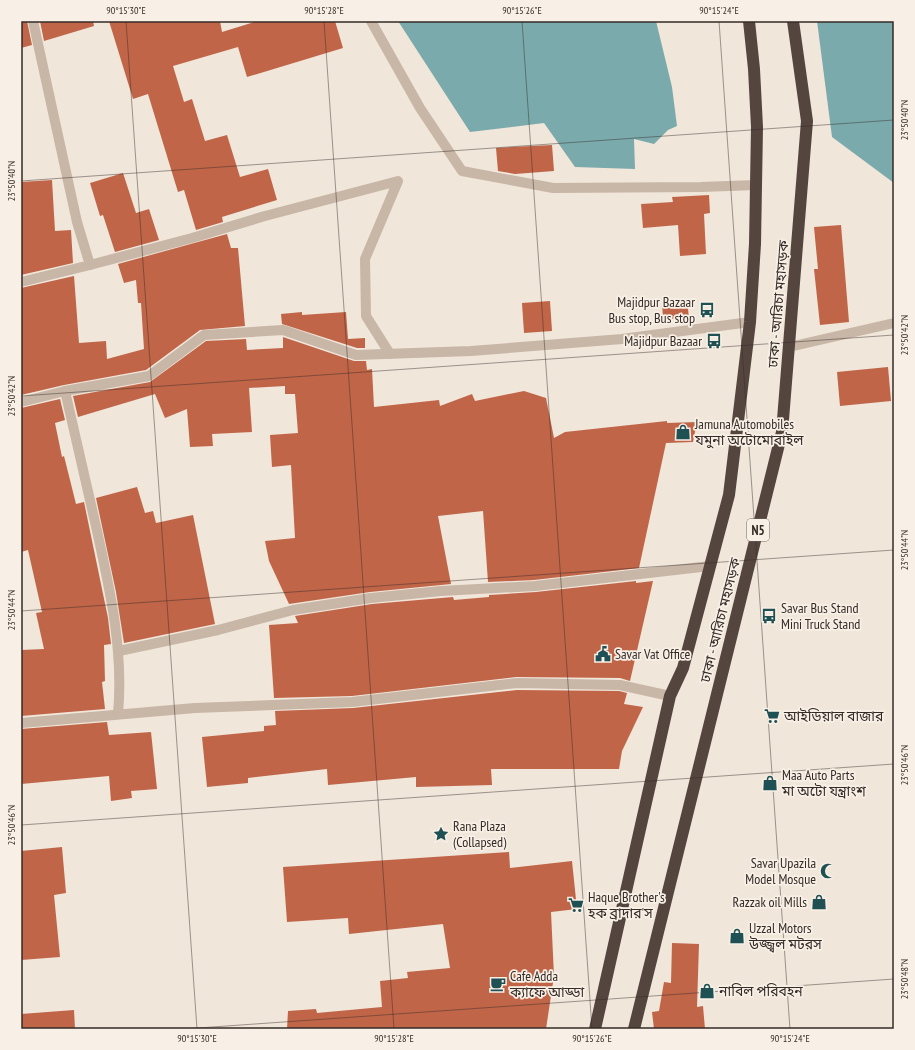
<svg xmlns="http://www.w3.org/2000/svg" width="915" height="1050" font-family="'PT Sans Narrow','Noto Sans Bengali',sans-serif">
<rect width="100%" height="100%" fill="#f0e6da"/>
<g fill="#7baaac">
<path d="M398 21H656L672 87 677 126 668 130 654 144 634 139 635 169 575 167 544 123 470 132Z"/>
<path d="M817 21H894V183L832 137Z"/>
</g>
<g fill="#c06548">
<path d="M21 21H27L32 45 21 48Z"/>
<path d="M40 21H93L94 26 44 41Z"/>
<path d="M109 21H220L222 32 258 21H335L343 48 247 77 238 47 173 66 184 102 192 99 205 141 227 135 240 177 268 169 277 200 222 217 223 222 196 230 184 190 178 192 148 94 133 99Z"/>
<path d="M552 145 554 171 515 174 498 171 496 148Z"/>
<path d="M123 173 136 213 149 209 159 240 115 252 103 215 100 216 90 183Z"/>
<path d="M52 180 55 231 71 230 73 263 21 275V182Z"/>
<path d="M709 195 710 213 704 214 706 254 680 256 678 225 643 228 641 204 673 202 672 197Z"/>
<path d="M841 225 849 322 820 325 814 269H818L814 227Z"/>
<path d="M227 234 231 248H238L245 326 200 330 146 370 64 385 21 395V288L74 276 79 343 106 341 107 359 144 349 141 303H138L136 280 124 283 118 264Z"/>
<path d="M687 300 689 318 663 319 662 301Z"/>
<path d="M550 301 552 331 524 333 522 303Z"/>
<path d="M302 312V315L346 312 348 339 365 338V348H357L282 324 281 314Z"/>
<path d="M283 337 354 361H366L367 370 372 369 374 407 439 400 440 406 472 394 475 401 524 391 546 398 554 438 565 432 667 421V423L697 422 693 442 666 443 639 568 534 580 488 582 483 511 438 516 451 584 370 592 289 604 269 561 265 541 295 538 291 465 272 467 270 435 298 433 295 394H285V386L249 388 252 432 212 434 213 446 190 447 187 409 165 418 155 394 78 417 73 396 150 382 206 341 246 339 247 350 283 348Z"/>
<path d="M888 367 891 401 840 406 837 372Z"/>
<path d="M60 399 65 420 55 423 62 457 64 456 76 504 84 502 108 618 111 644 104 645 105 681 102 682 105 709 21 716V650L44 649 36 613 42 612 28 550 21 552V408Z"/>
<path d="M137 487 145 513 153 511 156 523 193 515 215 624 124 643 116 592 96 498Z"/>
<path d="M636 581V583L653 581 630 681 620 678 516 677 352 696 274 698 269 625 298 623 295 616 372 604 453 597 454 600 489 597V595L536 592Z"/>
<path d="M517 690 619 691 627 693 624 704 643 707 622 751 619 769H491L492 785 416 787V777L328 785 327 769 248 778V783L207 787 202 737 264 731V726L276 725 275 711 353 708Z"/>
<path d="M107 722 109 735 151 732 157 789 131 791 132 798 111 801 109 776 21 784V729Z"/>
<path d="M62 847 66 893 54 895 60 957 21 960V851Z"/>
<path d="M509 852 510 868 572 861 577 909 551 912 554 976 546 1029H287L288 1011 316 1009 317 1013 382 1007 380 981 408 978 407 972 450 968 443 924 349 934 348 918 287 922 283 867Z"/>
<path d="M672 943 699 944 697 1007 703 1006 705 1029H654L652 1012 659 1011 664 982 671 983Z"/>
<path d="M74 1010 75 1029H21V1014Z"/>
</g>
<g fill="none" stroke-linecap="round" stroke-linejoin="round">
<g stroke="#c8b6a7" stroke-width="10">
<path d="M371 21 420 108 462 171 553 188 701 187 756 185"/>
<path d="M90 265 192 238 265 216 398 181 365 259 366 316 390 354"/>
<path d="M21 282 90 265 77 222 33 21"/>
<path d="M789 347 894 323"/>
<path d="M21 402 65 391"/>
<path d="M119 651 218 630 293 610 371 598 441 591 535 586 710 566"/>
<path d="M118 714C124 649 109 585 95 522 85 478 75 435 65 391L149 376 204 335 283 330 356 355 471 351 622 339 750 322"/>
<path d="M21 723 195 708 352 702 517 683 620 685 670 696"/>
</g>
<g stroke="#55453f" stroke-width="12">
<path d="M595 1029 670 696 683 668 729 495 750 322 755 244 757 127 754 69 749 21"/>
<path d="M634 1029 782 432 807 121 793 21"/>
</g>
</g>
<path fill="none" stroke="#342b27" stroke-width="1" stroke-opacity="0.45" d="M126 21 197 1029M324 21 394 1029M522 21 592 1029M719 21 790 1029M21 181 894 120M21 396 894 335M21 611 894 550M21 825 894 764M184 1029 894 979"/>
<defs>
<symbol id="bus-bare" viewBox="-9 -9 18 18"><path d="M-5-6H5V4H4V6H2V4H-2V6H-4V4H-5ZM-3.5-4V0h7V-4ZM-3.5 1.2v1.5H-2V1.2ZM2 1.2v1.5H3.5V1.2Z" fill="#1f5154" stroke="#f8f0e6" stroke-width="2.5" paint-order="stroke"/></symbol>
<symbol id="shop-bare" viewBox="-9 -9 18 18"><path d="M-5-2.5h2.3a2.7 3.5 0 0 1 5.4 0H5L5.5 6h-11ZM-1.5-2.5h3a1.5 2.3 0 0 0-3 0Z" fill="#1f5154" stroke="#f8f0e6" stroke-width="2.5" paint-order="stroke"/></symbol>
<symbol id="civic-bare" viewBox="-9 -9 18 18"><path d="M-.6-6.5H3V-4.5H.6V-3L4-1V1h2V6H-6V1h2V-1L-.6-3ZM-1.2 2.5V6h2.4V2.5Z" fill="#1f5154" stroke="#f8f0e6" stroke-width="2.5" paint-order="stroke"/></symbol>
<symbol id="supermarket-bare" viewBox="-9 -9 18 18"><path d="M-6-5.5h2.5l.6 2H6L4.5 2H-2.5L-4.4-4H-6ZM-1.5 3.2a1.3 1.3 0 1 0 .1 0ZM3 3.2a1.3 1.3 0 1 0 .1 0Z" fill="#1f5154" stroke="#f8f0e6" stroke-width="2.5" paint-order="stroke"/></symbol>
<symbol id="sight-bare" viewBox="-9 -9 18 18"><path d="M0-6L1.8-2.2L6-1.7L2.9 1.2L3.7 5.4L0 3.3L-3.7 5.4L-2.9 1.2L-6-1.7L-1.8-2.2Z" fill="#1f5154" stroke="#f8f0e6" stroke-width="2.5" paint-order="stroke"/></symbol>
<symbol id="mosque-bare" viewBox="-9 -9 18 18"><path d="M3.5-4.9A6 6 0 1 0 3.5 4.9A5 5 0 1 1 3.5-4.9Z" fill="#1f5154" stroke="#f8f0e6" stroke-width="2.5" paint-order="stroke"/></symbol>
<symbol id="cafe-bare" viewBox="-9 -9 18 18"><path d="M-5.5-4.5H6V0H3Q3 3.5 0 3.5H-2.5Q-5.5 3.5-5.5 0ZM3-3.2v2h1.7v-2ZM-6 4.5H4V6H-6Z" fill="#1f5154" stroke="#f8f0e6" stroke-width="2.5" paint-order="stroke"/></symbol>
</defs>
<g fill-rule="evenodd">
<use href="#bus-bare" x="696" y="299" width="22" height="22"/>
<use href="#bus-bare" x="703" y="330" width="22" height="22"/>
<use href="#shop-bare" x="672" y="421" width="22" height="22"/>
<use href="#bus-bare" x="758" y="605" width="22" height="22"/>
<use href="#civic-bare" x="592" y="643" width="22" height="22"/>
<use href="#supermarket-bare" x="761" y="705" width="22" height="22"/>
<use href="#shop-bare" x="759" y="772" width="22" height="22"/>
<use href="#sight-bare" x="430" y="823" width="22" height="22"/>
<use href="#mosque-bare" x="817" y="860" width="22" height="22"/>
<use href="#shop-bare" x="808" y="891" width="22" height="22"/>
<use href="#supermarket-bare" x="565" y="894" width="22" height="22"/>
<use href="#shop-bare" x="726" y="925" width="22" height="22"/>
<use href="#cafe-bare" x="487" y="973" width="22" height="22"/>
<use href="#shop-bare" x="696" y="980" width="22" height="22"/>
</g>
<g text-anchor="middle" stroke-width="3.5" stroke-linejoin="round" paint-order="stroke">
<rect fill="#f8f0e6" stroke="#6f6660" stroke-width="1" x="747" y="519" width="22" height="22" rx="3"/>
<g font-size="13" font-weight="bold" fill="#342b27">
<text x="758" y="535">N5</text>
</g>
<g font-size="14" fill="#342b27" stroke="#f8f0e6" text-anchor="start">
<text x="695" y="307" text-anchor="end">Majidpur Bazaar<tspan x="695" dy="16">Bus stop, Bus stop</tspan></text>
<text x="702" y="346" text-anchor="end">Majidpur Bazaar</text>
<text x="695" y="429">Jamuna Automobiles<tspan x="695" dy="16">যমুনা অটোমোবাইল</tspan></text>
<text x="781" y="613">Savar Bus Stand<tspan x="781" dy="16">Mini Truck Stand</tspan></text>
<text x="615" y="659">Savar Vat Office</text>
<text x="784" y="721">আইডিয়াল বাজার</text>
<text x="782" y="780">Maa Auto Parts<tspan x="782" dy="16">মা অটো যন্ত্রাংশ</tspan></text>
<text x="453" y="831">Rana Plaza<tspan x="453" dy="16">(Collapsed)</tspan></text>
<text x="816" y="868" text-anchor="end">Savar Upazila<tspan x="816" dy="16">Model Mosque</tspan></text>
<text x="588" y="902">Haque Brother's<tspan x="588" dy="16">হক ব্রাদার'স</tspan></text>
<text x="807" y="907" text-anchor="end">Razzak oil Mills</text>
<text x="749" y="933">Uzzal Motors<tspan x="749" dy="16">উজ্জ্বল মটরস</tspan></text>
<text x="510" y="981">Cafe Adda<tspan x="510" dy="16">ক্যাফে আড্ডা</tspan></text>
<text x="719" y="996">নাবিল পরিবহন</text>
</g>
<g font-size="14" fill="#342b27" stroke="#f8f0e6">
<text transform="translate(778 304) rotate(-85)" y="5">ঢাকা - আরিচা মহাসড়ক</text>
<text transform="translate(720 620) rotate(-76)" y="5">ঢাকা - আরিচা মহাসড়ক</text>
</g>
</g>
<rect width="915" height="1050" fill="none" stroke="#f8f0e6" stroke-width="44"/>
<rect x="22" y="22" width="871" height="1006" fill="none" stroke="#342b27" stroke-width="1.5"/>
<g font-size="10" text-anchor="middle" fill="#342b27">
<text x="126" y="14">90°15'30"E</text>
<text x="324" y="14">90°15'28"E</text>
<text x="522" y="14">90°15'26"E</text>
<text x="719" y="14">90°15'24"E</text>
<text transform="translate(904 120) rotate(-90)" y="4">23°50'40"N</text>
<text transform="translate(11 181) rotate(-90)" y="4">23°50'40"N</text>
<text transform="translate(904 335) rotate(-90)" y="4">23°50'42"N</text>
<text transform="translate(11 396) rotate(-90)" y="4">23°50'42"N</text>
<text transform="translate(904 550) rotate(-90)" y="4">23°50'44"N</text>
<text transform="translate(11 610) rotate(-90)" y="4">23°50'44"N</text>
<text transform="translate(904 765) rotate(-90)" y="4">23°50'46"N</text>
<text transform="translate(11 825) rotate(-90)" y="4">23°50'46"N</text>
<text transform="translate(904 979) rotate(-90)" y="4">23°50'48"N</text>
<text x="197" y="1042">90°15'30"E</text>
<text x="394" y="1042">90°15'28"E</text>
<text x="592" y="1042">90°15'26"E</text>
<text x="790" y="1042">90°15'24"E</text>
</g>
</svg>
